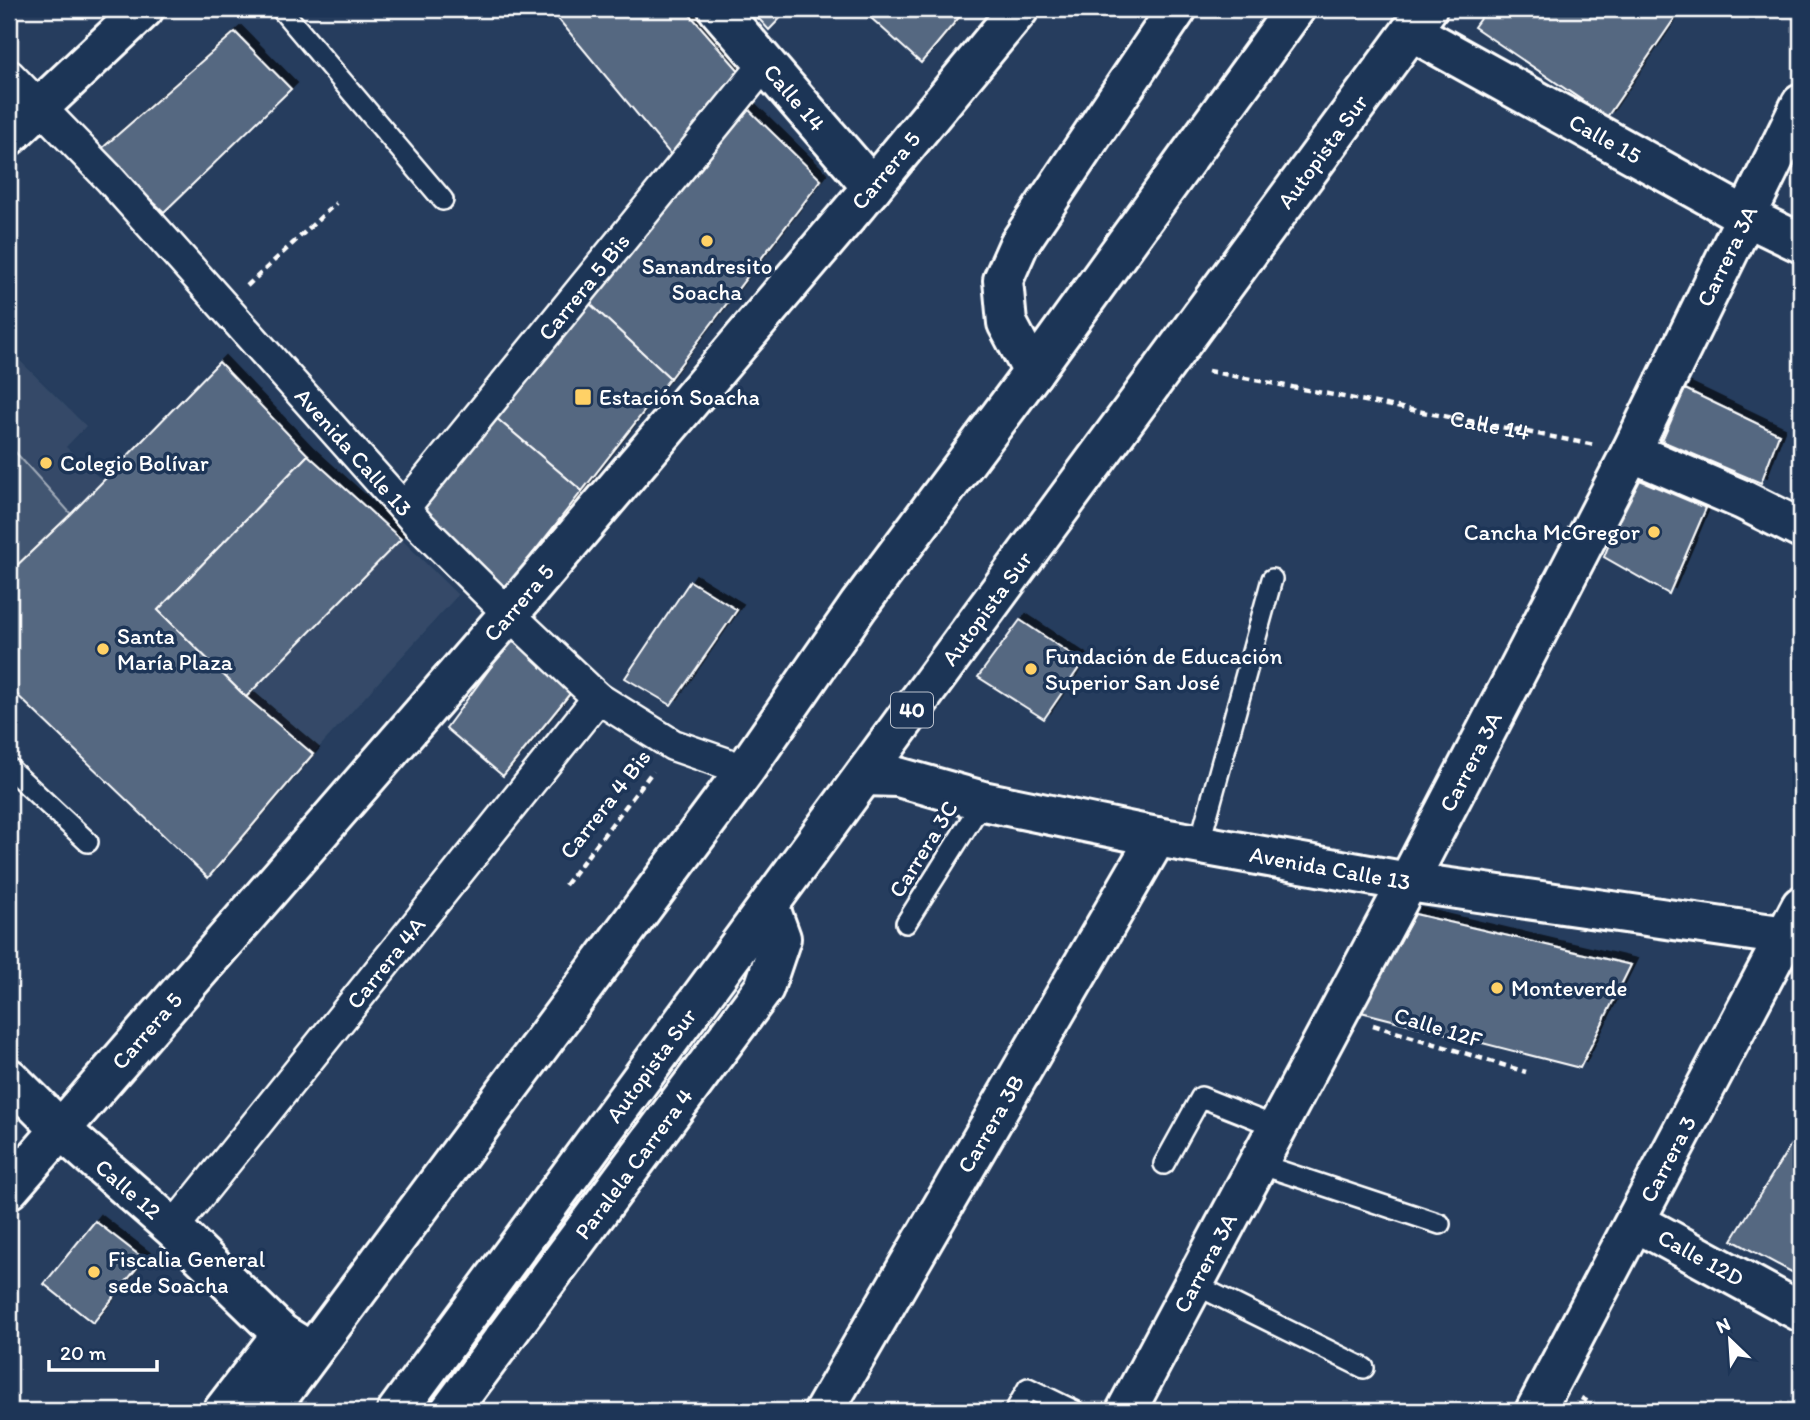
<svg xmlns="http://www.w3.org/2000/svg" width="1810" height="1420" font-family="Itim,sans-serif">
<defs>
<filter id="shadow"><feDropShadow dx="6" dy="-6" stdDeviation="0" flood-color="#0009"/></filter>
</defs>
<rect width="100%" height="100%" fill="#263d5e"/>
<filter id="ink" filterUnits="userSpaceOnUse"><feTurbulence type="fractalNoise" baseFrequency=".0143" numOctaves="2"/><feDisplacementMap in="SourceGraphic" scale="14" xChannelSelector="R" yChannelSelector="G"/><feConvolveMatrix kernelMatrix="1 2 1 2 8 2 1 2 1" color-interpolation-filters="sRGB"/></filter>
<g filter="url(#ink)">
<g fill="#344a68">
<path d="M9 350 86 426 66 447 103 481 9 573Z"/>
<path d="M401 539 458 595 313 754 246 697Z"/>
</g>
<path fill="#425672" stroke="#a0aab8" stroke-width="2" d="M9 445 71 514 9 573Z"/>
<g fill="#556781" stroke="#fff" stroke-width="2" filter="url(#shadow)">
<path d="M550 9H685L741 73 671 155Z"/>
<path d="M750 9H789L769 30Z"/>
<path d="M861 9H966L921 63Z"/>
<path d="M1487 9H1681L1607 117 1474 27Z"/>
<path d="M235 32 291 89 164 212 99 151Z"/>
<path d="M748 109 821 180 670 378 588 302Z"/>
<path d="M588 302 670 378 582 491 495 417Z"/>
<path d="M219 362 308 455 158 610 246 697 313 754 208 878 9 687V573L71 514Z"/>
<path d="M1685 389 1779 434 1761 483 1662 441Z"/>
<path d="M495 417 582 491 504 590 422 509Z"/>
<path d="M308 455 401 539 246 697 158 610Z"/>
<path d="M1635 478 1706 508 1669 594 1604 557Z"/>
<path d="M690 581 737 610 671 705 625 678Z"/>
<path d="M1020 620 1083 662 1044 719 978 677Z"/>
<path d="M513 637 573 690 503 776 446 728Z"/>
<path d="M1415 914 1631 965 1580 1068 1361 1012Z"/>
<path d="M1798 1133 1801 1135V1277L1732 1240Z"/>
<path d="M95 1221 144 1259 93 1323 44 1284Z"/>
</g>
<g fill="none" stroke-linecap="round" stroke-linejoin="round">
<defs>
<g id="service">
<path d="M281 9 443 200"/>
<path d="M9 768 88 842"/>
<path d="M1199 845 1272 579"/>
<path d="M906 923 983 801"/>
<path d="M1164 1164 1201 1097 1279 1128"/>
<path d="M1259 1164 1440 1224"/>
<path d="M1194 1284 1364 1368"/>
<path d="M1015 1411 1028 1388 1075 1411"/>
</g>
<g id="pedestrian">
<path id="s2" d="M9 75 110 179 418 524 509 614 598 698 673 745 745 770"/>
<path id="s3" d="M404 508 764 65"/>
<path id="s4" d="M173 1228 598 698"/>
</g>
<g id="minor">
<path id="s5" d="M718 9 872 187"/>
<path d="M9 136 144 9"/>
<path d="M1631 452 1743 500 1801 529"/>
<path id="s6" d="M9 1189 509 614 872 187 1019 9"/>
<path id="s7" d="M1636 1222 1801 1312"/>
<path d="M223 1411 282 1334"/>
<path id="s8" d="M450 1411 764 988 781 938 769 905"/>
<path id="s9" d="M824 1411 1157 837"/>
<path id="s10" d="M1126 1411 1408 882 1631 452 1801 104"/>
<path id="s11" d="M1535 1411 1801 906"/>
</g>
<g id="tertiary">
<path id="s12" d="M1411 31 1745 216 1801 243"/>
<path id="s13" d="M9 1078 60 1129 173 1228 282 1334 311 1352"/>
</g>
<g id="secondary">
<path id="s14" d="M864 776 898 777 983 801 1157 837 1408 882 1786 936 1801 942"/>
</g>
<g id="trunk">
<path d="M1033 372 1007 323 1003 280 1019 244 1177 9"/>
<path d="M268 1411 745 770 859 605 1033 372 1295 9"/>
<path id="s15" d="M397 1411 1427 9"/>
</g>
</defs>
<use href="#service" stroke="#fff" stroke-width="24"/>
<use href="#pedestrian" stroke="#fff" stroke-width="35"/>
<use href="#minor" stroke="#fff" stroke-width="44"/>
<use href="#tertiary" stroke="#fff" stroke-width="44"/>
<use href="#secondary" stroke="#fff" stroke-width="44"/>
<use href="#trunk" stroke="#fff" stroke-width="44"/>
<g stroke="#fff" stroke-width="4.5" stroke-dasharray="7 5" stroke-linecap="butt">
<path d="M247 286 336 203"/>
<path id="s1" d="M1208 371 1595 445"/>
<path d="M565 885 653 771"/>
<path d="M1373 1025 1526 1072"/>
<path d="M1581 1398 1605 1411"/>
</g>
<use href="#service" stroke="#1d3557" stroke-width="19"/>
<use href="#pedestrian" stroke="#1d3557" stroke-width="30"/>
<use href="#minor" stroke="#1d3557" stroke-width="38"/>
<use href="#tertiary" stroke="#1d3557" stroke-width="38"/>
<use href="#secondary" stroke="#1d3557" stroke-width="38"/>
<use href="#trunk" stroke="#1d3557" stroke-width="38"/>
</g>
</g>
<g fill="#ffd166" stroke="#1d3557" stroke-width="2.5">
<circle cx="707" cy="241" r="7"/>
<rect x="574" y="388" width="18" height="18" rx="3.5"/>
<circle cx="46" cy="463" r="7"/>
<circle cx="1654" cy="532" r="7"/>
<circle cx="103" cy="649" r="7"/>
<circle cx="1031" cy="669" r="7"/>
<circle cx="1497" cy="988" r="7"/>
<circle cx="94" cy="1272" r="7"/>
</g>
<g text-anchor="middle" stroke-width="7" stroke-linejoin="round" paint-order="stroke">
<rect fill="#1d3557" stroke="#bbc2cd" stroke-width="2" x="891" y="692.5" width="42" height="35" rx="5"/>
<g font-size="21" font-weight="bold" fill="#fff">
<text x="912" y="717">40</text>
</g>
<g font-size="23" fill="#fff" stroke="#1d3557">
<text dy="8" stroke="none"><textPath href="#s5" startOffset="117">Calle 14</textPath></text>
<text dy="8" stroke="none"><textPath href="#s12" startOffset="222">Calle 15</textPath></text>
<text dy="8" stroke="none"><textPath href="#s15" startOffset="1563">Autopista Sur</textPath></text>
<text dy="8" stroke="none"><textPath href="#s6" startOffset="1344">Carrera 5</textPath></text>
<text dy="8" stroke="none"><textPath href="#s10" startOffset="1302">Carrera 3A</textPath></text>
<text dy="8" stroke="none"><textPath href="#s3" startOffset="285">Carrera 5 Bis</textPath></text>
<text dy="8" stroke="none"><textPath href="#s1" startOffset="287">Calle 14</textPath></text>
<text dy="8" stroke="none"><textPath href="#s2" startOffset="511">Avenida Calle 13</textPath></text>
<text dy="8" stroke="none"><textPath href="#s6" startOffset="777">Carrera 5</textPath></text>
<text dy="8" stroke="none"><textPath href="#s15" startOffset="996">Autopista Sur</textPath></text>
<text dy="8" stroke="none"><textPath href="#s10" startOffset="735">Carrera 3A</textPath></text>
<text transform="translate(605 804) rotate(-52)" y="8">Carrera 4 Bis</text>
<text transform="translate(923 849) rotate(-58)" y="8">Carrera 3C</text>
<text dy="8" stroke="none"><textPath href="#s14" startOffset="476">Avenida Calle 13</textPath></text>
<text dy="8" stroke="none"><textPath href="#s4" startOffset="340">Carrera 4A</textPath></text>
<text transform="translate(1438 1027) rotate(17)" y="8">Calle 12F</text>
<text dy="8" stroke="none"><textPath href="#s6" startOffset="210">Carrera 5</textPath></text>
<text dy="8" stroke="none"><textPath href="#s15" startOffset="429">Autopista Sur</textPath></text>
<text dy="8" stroke="none"><textPath href="#s9" startOffset="332">Carrera 3B</textPath></text>
<text dy="8" stroke="none"><textPath href="#s11" startOffset="285">Carrera 3</textPath></text>
<text dy="8" stroke="none"><textPath href="#s8" startOffset="308">Paralela Carrera 4</textPath></text>
<text dy="8" stroke="none"><textPath href="#s13" startOffset="163">Calle 12</textPath></text>
<text dy="8" stroke="none"><textPath href="#s7" startOffset="74">Calle 12D</textPath></text>
<text dy="8" stroke="none"><textPath href="#s10" startOffset="168">Carrera 3A</textPath></text>
</g>
<g font-size="23" fill="#fff" stroke="#1d3557" text-anchor="start">
<text x="707" y="274" text-anchor="middle">Sanandresito<tspan x="707" dy="26">Soacha</tspan></text>
<text x="599" y="405">Estación Soacha</text>
<text x="60" y="471">Colegio Bolívar</text>
<text x="1640" y="540" text-anchor="end">Cancha McGregor</text>
<text x="117" y="644">Santa<tspan x="117" dy="26">María Plaza</tspan></text>
<text x="1045" y="664">Fundación de Educación<tspan x="1045" dy="26">Superior San José</tspan></text>
<text x="1511" y="996">Monteverde</text>
<text x="108" y="1267">Fiscalia General<tspan x="108" dy="26">sede Soacha</tspan></text>
</g>
</g>
<rect width="1810" height="1420" fill="none" stroke="#1d3557" stroke-width="35"/>
<rect x="18" y="18" width="1775" height="1385" fill="none" stroke="#fff" stroke-width="2.5" filter="url(#ink)"/>
<g transform="translate(1730 1340) rotate(335)" stroke="#1d3557" stroke-width="5" paint-order="stroke">
<path d="M0-5L12 26L0 18L-12 26Z" fill="#ffffff"/>
<text y="-10" font-size="19" font-weight="bold" text-anchor="middle" fill="#ffffff">N</text>
</g>
<path d="M49 1360v10h108v-10" fill="none" stroke="#ffffff" stroke-width="3.5"/>
<text x="60" y="1360" font-size="21" fill="#ffffff" stroke="#1d3557" stroke-width="5" paint-order="stroke">20 m</text>
</svg>
